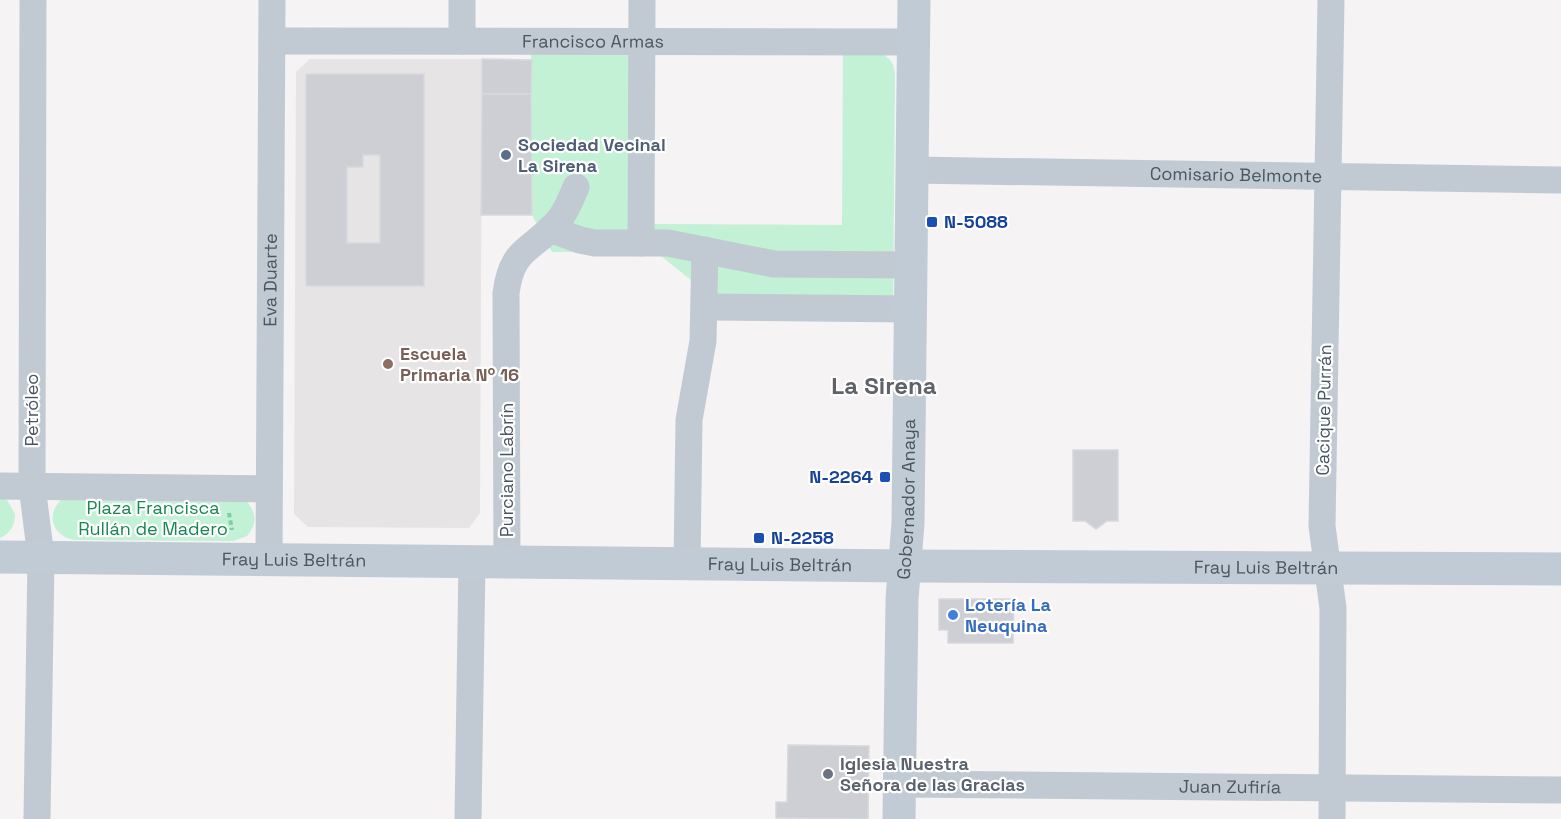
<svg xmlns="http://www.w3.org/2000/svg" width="1561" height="819" font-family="'Space Grotesk',sans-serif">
<rect width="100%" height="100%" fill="#f5f3f3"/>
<path fill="#e6e4e5" d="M310 59H482L480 513 469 528 308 527 294 514 296 72Z"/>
<g fill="#c3f1d5">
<path d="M531 51H650V224L842 225 843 53 881 54C891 58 894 64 895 74L893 316 731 312 656 252H552L532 215Z"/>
<path d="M0 496 7 500 15 514C15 525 11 533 0 538Z"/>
<path d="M61 500 247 502C257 513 257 524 247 536L233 541 74 540C53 536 45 516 61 500Z"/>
</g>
<g fill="#cdcfd5" stroke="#d7d9de" stroke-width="1.5" fill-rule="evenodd">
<path d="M482 59 532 60 531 94H482Z"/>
<path d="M306 74H424V286H306ZM363 155H380V243H347V167H363Z"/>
<path d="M482 94H531L532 215H481Z"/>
<path d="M1073 450H1118V521H1107L1096 529 1085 521H1073Z"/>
<path d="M939 599H1014L1013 643H948V630H939Z"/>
<path d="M788 745 869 746 868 819 776 818V802H787Z"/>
</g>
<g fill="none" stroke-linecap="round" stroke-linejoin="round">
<path stroke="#7ad0a6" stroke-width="4" stroke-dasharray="4.5 3" stroke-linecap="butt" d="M229 513 232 530"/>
<g stroke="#c1cad2" stroke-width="27">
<path d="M33 0 32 486 41 557 37 819"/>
<path d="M462 0V41"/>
<path d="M1331 0 1322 526 1333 608 1332 819"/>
<path id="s1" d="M272 41 913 42"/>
<path id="s2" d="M912 170 1561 180"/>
<path d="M550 229 580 240 595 243H668L774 264 911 265"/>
<path d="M641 243 642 0"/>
<path d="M705 307 910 309"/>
<path d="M0 486 269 489"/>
<path id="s3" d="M269 560 272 0"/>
<path d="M507 562 506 293C512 246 533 251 559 220 567 210 571 199 576 187"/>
<path d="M687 564 689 420 703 341 705 250"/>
<path id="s4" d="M900 784 1561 790"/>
<path d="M468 819 472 561"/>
</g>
<g stroke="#c1cbd6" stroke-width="33">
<path id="s5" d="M0 557 905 566 1561 569"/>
<path id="s6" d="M899 819 902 599 908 523 914 0"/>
</g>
</g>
<circle fill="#5c6f8a" stroke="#fff" stroke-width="2" cx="506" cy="155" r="6"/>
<g fill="#1a4fb4" stroke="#fff" stroke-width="2">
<rect x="926" y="216" width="12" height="12" rx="3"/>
<rect x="879" y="471" width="12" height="12" rx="3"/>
<rect x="753" y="532" width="12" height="12" rx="3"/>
</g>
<circle fill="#8d6e63" stroke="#fff" stroke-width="2" cx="388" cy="364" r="6"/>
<circle fill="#3f7fe0" stroke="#fff" stroke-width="2" cx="953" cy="615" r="6"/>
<circle fill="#6b7280" stroke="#fff" stroke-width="2" cx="828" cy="774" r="6"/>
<g text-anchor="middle" stroke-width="4.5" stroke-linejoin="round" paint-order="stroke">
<g font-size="18" fill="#4a5661" stroke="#fff">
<text dy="6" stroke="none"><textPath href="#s1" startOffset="321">Francisco Armas</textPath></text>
<text dy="6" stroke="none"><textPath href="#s2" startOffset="324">Comisario Belmonte</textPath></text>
<text dy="6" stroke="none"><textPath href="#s3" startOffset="280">Eva Duarte</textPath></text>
<text transform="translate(32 410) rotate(-90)" y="6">Petróleo</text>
<text transform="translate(1324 410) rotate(-89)" y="6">Cacique Purrán</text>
<text transform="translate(507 470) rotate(-90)" y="6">Purciano Labrín</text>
<text dy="6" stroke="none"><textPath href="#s6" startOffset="320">Gobernador Anaya</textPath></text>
<text dy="6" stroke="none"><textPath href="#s5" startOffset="294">Fray Luis Beltrán</textPath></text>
<text dy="6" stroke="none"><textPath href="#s5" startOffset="780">Fray Luis Beltrán</textPath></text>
<text dy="6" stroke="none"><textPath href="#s5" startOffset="1266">Fray Luis Beltrán</textPath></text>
<text dy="6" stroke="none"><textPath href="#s4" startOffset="330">Juan Zufiría</textPath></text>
</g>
<g font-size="18" font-weight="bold" fill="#4e5e75" stroke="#fff" text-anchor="start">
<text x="518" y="151">Sociedad Vecinal<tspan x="518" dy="21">La Sirena</tspan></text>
</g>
<g font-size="18" font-weight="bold" fill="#164399" stroke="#fff" text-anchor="start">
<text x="944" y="228">N-5088</text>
<text x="873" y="483" text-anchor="end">N-2264</text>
<text x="771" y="544">N-2258</text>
</g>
<g font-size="18" font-weight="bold" fill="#785e54" stroke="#fff" text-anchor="start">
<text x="400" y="360">Escuela<tspan x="400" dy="21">Primaria Nº 16</tspan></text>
</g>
<g font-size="18" fill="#17864f" stroke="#fff">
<text x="153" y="514">Plaza Francisca<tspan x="153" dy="21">Rullán de Madero</tspan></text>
</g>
<g font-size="18" font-weight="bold" fill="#366cbe" stroke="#fff" text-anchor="start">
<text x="965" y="611">Lotería La<tspan x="965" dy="21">Neuquina</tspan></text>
</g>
<g font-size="18" font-weight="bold" fill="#5b616d" stroke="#fff" text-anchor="start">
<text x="840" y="770">Iglesia Nuestra<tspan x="840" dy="21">Señora de las Gracias</tspan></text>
</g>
<g font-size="24" font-weight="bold" fill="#5f6368" stroke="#fff">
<text x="884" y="394">La Sirena</text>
</g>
</g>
</svg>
